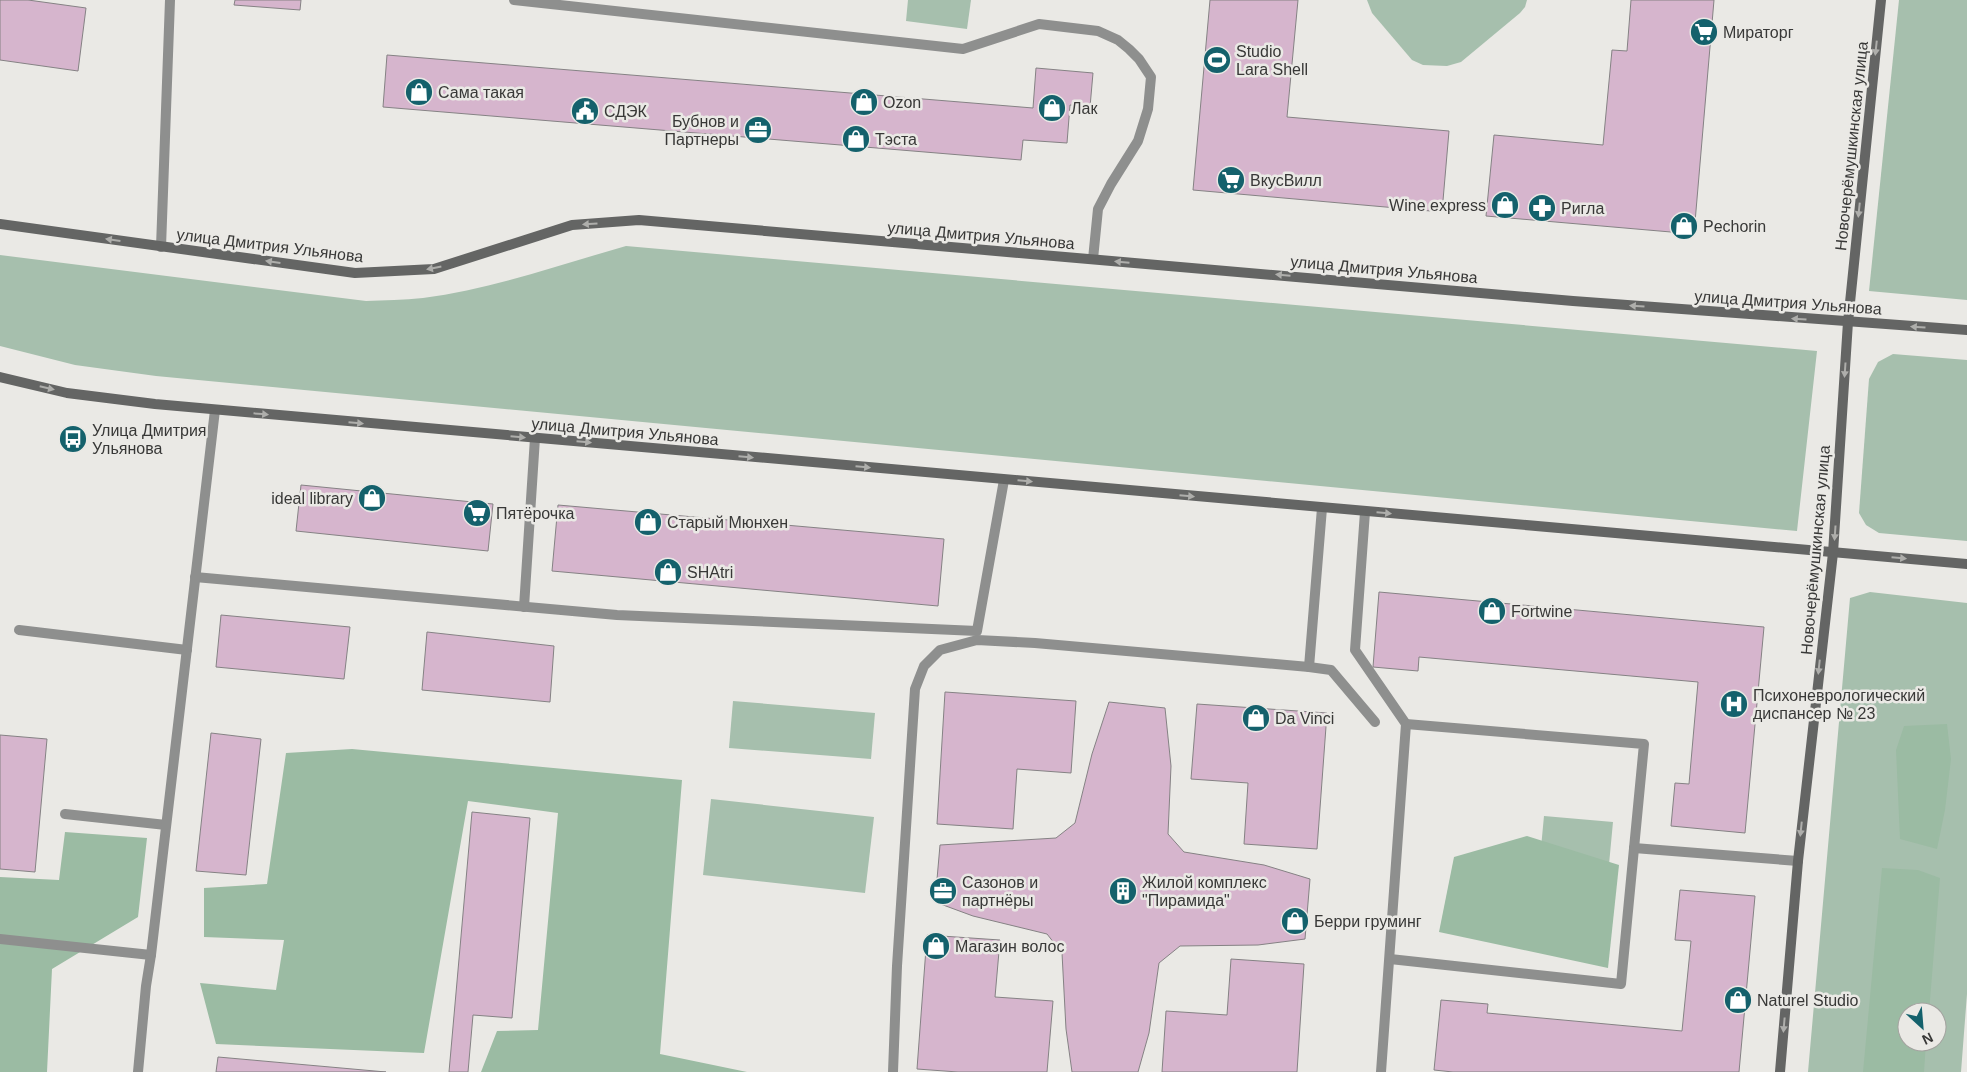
<svg xmlns="http://www.w3.org/2000/svg" width="1967" height="1072" font-family="Helvetica,sans-serif">
<rect width="100%" height="100%" fill="#eae9e5"/>
<g fill="#a6bfad" fill-rule="evenodd">
<path d="M908 0H971L967 29 906 21Z"/>
<path d="M1367 0H1527L1525 7 1520 13 1461 62 1447 66 1423 65 1412 60 1372 13Z"/>
<path d="M1899 0H1967V300L1869 291Z"/>
<path d="M626 246 1817 351 1797 531 156 376 75 365 0 346V255L366 301C384 300 404 300 423 298 492 289 559 265 626 246Z"/>
<path d="M1893 354 1967 360V541L1879 533 1866 525 1859 513 1869 379 1878 362Z"/>
<path d="M1870 592 1967 603V994L1961 1072H1808L1850 598ZM1907 1012H1937V1042H1907Z"/>
<path d="M733 701 875 713 871 759 729 748Z"/>
<path d="M711 799 874 817 865 893 703 875Z"/>
<path d="M1544 816 1613 822 1603 928 1534 922Z"/>
</g>
<g fill="#9bbba3">
<path d="M1947 724 1951 759 1945 810 1937 849 1900 839 1896 750 1904 726Z"/>
<path d="M352 749 682 780 660 1054 747 1072H481L497 1031 538 1030 558 813 468 801 424 1053 216 1044 200 983 276 990 284 940 204 937V888L267 884 286 753Z"/>
<path d="M65 832 147 838 138 917 52 969 47 1072H0V877L59 880Z"/>
<path d="M1527 836 1619 865 1608 968 1439 932 1454 857Z"/>
<path d="M1882 868 1918 870 1940 878 1929 1012H1907V1042H1926L1924 1072H1863Z"/>
</g>
<g fill="#d6b5cd" stroke="#858284">
<path d="M0 0H28L86 8 78 71 0 60Z"/>
<path d="M235 0H301L300 10 234 5Z"/>
<path d="M1210 0H1298L1287 117 1449 131 1442 212 1193 190Z"/>
<path d="M1631 0H1714L1694 234 1486 216 1494 135 1603 145 1612 50 1627 51Z"/>
<path d="M387 55 1033 108 1036 68 1093 73 1090 107 1070 105 1067 143 1023 140 1021 160 383 107Z"/>
<path d="M301 485 493 504 488 551 296 531Z"/>
<path d="M558 505 944 539 938 606 552 571Z"/>
<path d="M1379 592 1764 627 1745 833 1671 826 1675 783 1689 784 1698 682 1419 657 1418 671 1373 667Z"/>
<path d="M221 615 350 627 344 679 216 667Z"/>
<path d="M427 632 554 646 550 702 422 690Z"/>
<path d="M945 692 1076 701 1071 773 1017 769 1013 829 937 824Z"/>
<path d="M1109 702 1165 708 1171 766 1168 834 1184 852 1264 865 1310 879 1305 939 1258 945 1180 946 1159 963 1149 1033 1138 1072H1072L1066 1029 1062 953 1047 934 973 916 935 902 940 845 1056 838 1075 823 1092 754Z"/>
<path d="M1197 704 1327 713 1317 849 1244 844 1248 783 1191 779Z"/>
<path d="M211 733 261 739 246 875 196 871Z"/>
<path d="M0 735 47 739 35 872 0 869Z"/>
<path d="M472 812 530 818 512 1018 473 1015 468 1072H449Z"/>
<path d="M1680 890 1755 896 1739 1072H1453L1434 1070 1441 1000 1488 1004 1487 1013 1682 1031 1691 941 1675 940Z"/>
<path d="M927 935 1000 940 995 997 1053 1001 1047 1072H958L917 1069Z"/>
<path d="M1231 959 1304 964 1297 1072H1162L1166 1011 1227 1015Z"/>
<path d="M218 1057 386 1072H216Z"/>
</g>
<g fill="none" stroke-linecap="round" stroke-linejoin="round">
<g stroke="#8e8f8e" stroke-width="10">
<path d="M514 0 963 49 1039 24 1098 31 1118 40 1129 49 1139 59 1151 77 1148 109 1138 141 1111 184 1098 209 1093 259"/>
<path d="M161 247 170 0"/>
<path d="M1365 512 1355 650 1406 724 1381 1072"/>
<path d="M195 577 617 615 977 631 1004 480"/>
<path d="M524 607 535 438"/>
<path d="M19 630 187 650"/>
<path d="M1309 667 1322 508"/>
<path d="M65 814 166 825"/>
<path d="M1634 848 1798 861"/>
<path d="M0 939 151 955"/>
<path d="M1390 959 1621 984 1644 744 1406 724"/>
<path d="M138 1072 146 986 151 955 215 410"/>
<path d="M893 1072 897 966 915 689 924 666 940 650 977 640 1035 643 1309 667 1331 670 1375 722"/>
</g>
<g stroke="#646564" stroke-width="10">
<path d="M0 224 355 273 434 269 572 225 639 220 1573 301 1967 330"/>
<path d="M0 377 67 393 155 404 1967 564"/>
<path d="M1780 1072 1798 861 1833 553 1848 322 1881 0"/>
</g>
</g>
<defs><path id="oneway-solid" d="M-6-.8H1V-3.2L6.5 0L1 3.2V.8H-6Z" transform="scale(1.25)"/></defs>
<g fill="#aeaeab">
<use href="#oneway-solid" transform="translate(1876 48) rotate(96)"/>
<use href="#oneway-solid" transform="translate(1859 210) rotate(96)"/>
<use href="#oneway-solid" transform="translate(590 224) rotate(176)"/>
<use href="#oneway-solid" transform="translate(113 240) rotate(-172)"/>
<use href="#oneway-solid" transform="translate(273 262) rotate(-172)"/>
<use href="#oneway-solid" transform="translate(1122 262) rotate(-175)"/>
<use href="#oneway-solid" transform="translate(434 268) rotate(169)"/>
<use href="#oneway-solid" transform="translate(1283 275) rotate(-175)"/>
<use href="#oneway-solid" transform="translate(1637 306) rotate(-176)"/>
<use href="#oneway-solid" transform="translate(1799 319) rotate(-176)"/>
<use href="#oneway-solid" transform="translate(1918 327) rotate(-176)"/>
<use href="#oneway-solid" transform="translate(1845 370) rotate(94)"/>
<use href="#oneway-solid" transform="translate(47 388) rotate(13)"/>
<use href="#oneway-solid" transform="translate(261 414) rotate(5)"/>
<use href="#oneway-solid" transform="translate(356 423) rotate(5)"/>
<use href="#oneway-solid" transform="translate(518 437) rotate(5)"/>
<use href="#oneway-solid" transform="translate(584 442) rotate(5)"/>
<use href="#oneway-solid" transform="translate(746 457) rotate(5)"/>
<use href="#oneway-solid" transform="translate(863 467) rotate(5)"/>
<use href="#oneway-solid" transform="translate(1025 481) rotate(5)"/>
<use href="#oneway-solid" transform="translate(1187 496) rotate(5)"/>
<use href="#oneway-solid" transform="translate(1384 513) rotate(5)"/>
<use href="#oneway-solid" transform="translate(1835 533) rotate(94)"/>
<use href="#oneway-solid" transform="translate(1899 558) rotate(5)"/>
<use href="#oneway-solid" transform="translate(1819 667) rotate(96)"/>
<use href="#oneway-solid" transform="translate(1801 829) rotate(96)"/>
<use href="#oneway-solid" transform="translate(1784 1025) rotate(95)"/>
</g>
<defs>
<symbol id="supermarket-disc" viewBox="-11 -11 22 22"><circle r="9.5" fill="#14616c" stroke="#eae9e5"/><path d="M-6-5.5h2.5l.6 2H6L4.5 2H-2.5L-4.4-4H-6ZM-1.5 3.2a1.3 1.3 0 1 0 .1 0ZM3 3.2a1.3 1.3 0 1 0 .1 0Z" fill="#fff"/></symbol>
<symbol id="stadium-disc" viewBox="-11 -11 22 22"><circle r="9.5" fill="#14616c" stroke="#eae9e5"/><path d="M0-5a6.5 5 0 1 0 0 10a6.5 5 0 1 0 0-10ZM-3.5-1.8h7v3.6h-7Z" fill="#fff"/></symbol>
<symbol id="shop-disc" viewBox="-11 -11 22 22"><circle r="9.5" fill="#14616c" stroke="#eae9e5"/><path d="M-5-2.5h2.3a2.7 3.5 0 0 1 5.4 0H5L5.5 6h-11ZM-1.5-2.5h3a1.5 2.3 0 0 0-3 0Z" fill="#fff"/></symbol>
<symbol id="civic-disc" viewBox="-11 -11 22 22"><circle r="9.5" fill="#14616c" stroke="#eae9e5"/><path d="M-.6-6.5H3V-4.5H.6V-3L4-1V1h2V6H-6V1h2V-1L-.6-3ZM-1.2 2.5V6h2.4V2.5Z" fill="#fff"/></symbol>
<symbol id="office-disc" viewBox="-11 -11 22 22"><circle r="9.5" fill="#14616c" stroke="#eae9e5"/><path d="M-6-3h4V-5.5h4V-3h4V5H-6ZM-1-4.5V-3h2v-1.5ZM-6 0V1H6V0Z" fill="#fff"/></symbol>
<symbol id="pharmacy-disc" viewBox="-11 -11 22 22"><circle r="9.5" fill="#14616c" stroke="#eae9e5"/><path d="M-2-6h4v4h4v4h-4v4h-4v-4h-4v-4h4Z" fill="#fff"/></symbol>
<symbol id="bus-disc" viewBox="-11 -11 22 22"><circle r="9.5" fill="#14616c" stroke="#eae9e5"/><path d="M-5-6H5V4H4V6H2V4H-2V6H-4V4H-5ZM-3.5-4V0h7V-4ZM-3.5 1.2v1.5H-2V1.2ZM2 1.2v1.5H3.5V1.2Z" fill="#fff"/></symbol>
<symbol id="hospital-disc" viewBox="-11 -11 22 22"><circle r="9.5" fill="#14616c" stroke="#eae9e5"/><path d="M-5-5h3v3.5h4V-5h3V5h-3V1.5h-4V5h-3Z" fill="#fff"/></symbol>
<symbol id="building-disc" viewBox="-11 -11 22 22"><circle r="9.5" fill="#14616c" stroke="#eae9e5"/><path d="M-4-6H4V6H1V3H-1V6H-4ZM-2.5-4.3h1.7v1.8h-1.7ZM.8-4.3h1.7v1.8H.8ZM-2.5-1h1.7V.8h-1.7ZM.8-1h1.7V.8H.8Z" fill="#fff"/></symbol>
</defs>
<g fill-rule="evenodd">
<use href="#supermarket-disc" x="1688" y="16" width="32" height="32"/>
<use href="#stadium-disc" x="1201" y="44" width="32" height="32"/>
<use href="#shop-disc" x="403" y="76" width="32" height="32"/>
<use href="#shop-disc" x="848" y="86" width="32" height="32"/>
<use href="#shop-disc" x="1036" y="92" width="32" height="32"/>
<use href="#civic-disc" x="569" y="95" width="32" height="32"/>
<use href="#office-disc" x="742" y="114" width="32" height="32"/>
<use href="#shop-disc" x="840" y="123" width="32" height="32"/>
<use href="#supermarket-disc" x="1215" y="164" width="32" height="32"/>
<use href="#shop-disc" x="1489" y="189" width="32" height="32"/>
<use href="#pharmacy-disc" x="1526" y="192" width="32" height="32"/>
<use href="#shop-disc" x="1668" y="210" width="32" height="32"/>
<use href="#bus-disc" x="57" y="423" width="32" height="32"/>
<use href="#shop-disc" x="356" y="482" width="32" height="32"/>
<use href="#supermarket-disc" x="461" y="497" width="32" height="32"/>
<use href="#shop-disc" x="632" y="506" width="32" height="32"/>
<use href="#shop-disc" x="652" y="556" width="32" height="32"/>
<use href="#shop-disc" x="1476" y="595" width="32" height="32"/>
<use href="#hospital-disc" x="1718" y="688" width="32" height="32"/>
<use href="#shop-disc" x="1240" y="702" width="32" height="32"/>
<use href="#office-disc" x="927" y="875" width="32" height="32"/>
<use href="#building-disc" x="1107" y="875" width="32" height="32"/>
<use href="#shop-disc" x="1279" y="905" width="32" height="32"/>
<use href="#shop-disc" x="920" y="930" width="32" height="32"/>
<use href="#shop-disc" x="1722" y="984" width="32" height="32"/>
</g>
<g text-anchor="middle" stroke-width="5" stroke-linejoin="round" paint-order="stroke">
<g font-size="16" fill="#383837" stroke="#eae9e5" text-anchor="start">
<text x="1723" y="38">Мираторг</text>
<text x="1236" y="57">Studio<tspan x="1236" dy="18">Lara Shell</tspan></text>
<text x="438" y="98">Сама такая</text>
<text x="883" y="108">Ozon</text>
<text x="1071" y="114">Лак</text>
<text x="604" y="117">СДЭК</text>
<text x="739" y="127" text-anchor="end">Бубнов и<tspan x="739" dy="18">Партнеры</tspan></text>
<text x="875" y="145">Тэста</text>
<text x="1250" y="186">ВкусВилл</text>
<text x="1486" y="211" text-anchor="end">Wine express</text>
<text x="1561" y="214">Ригла</text>
<text x="1703" y="232">Pechorin</text>
<text x="92" y="436">Улица Дмитрия<tspan x="92" dy="18">Ульянова</tspan></text>
<text x="353" y="504" text-anchor="end">ideal library</text>
<text x="496" y="519">Пятёрочка</text>
<text x="667" y="528">Старый Мюнхен</text>
<text x="687" y="578">SHAtri</text>
<text x="1511" y="617">Fortwine</text>
<text x="1753" y="701">Психоневрологический<tspan x="1753" dy="18">диспансер № 23</tspan></text>
<text x="1275" y="724">Da Vinci</text>
<text x="962" y="888">Сазонов и<tspan x="962" dy="18">партнёры</tspan></text>
<text x="1142" y="888">Жилой комплекс<tspan x="1142" dy="18">"Пирамида"</tspan></text>
<text x="1314" y="927">Берри груминг</text>
<text x="955" y="952">Магазин волос</text>
<text x="1757" y="1006">Naturel Studio</text>
</g>
<g font-size="16" fill="#383837" stroke="#eae9e5">
<text transform="translate(1851 146) rotate(-84)" y="6">Новочерёмушкинская улица</text>
<text transform="translate(981 235) rotate(5)" y="6">улица Дмитрия Ульянова</text>
<text transform="translate(270 245) rotate(7)" y="6">улица Дмитрия Ульянова</text>
<text transform="translate(1384 269) rotate(5)" y="6">улица Дмитрия Ульянова</text>
<text transform="translate(1788 302) rotate(4)" y="6">улица Дмитрия Ульянова</text>
<text transform="translate(625 431) rotate(5)" y="6">улица Дмитрия Ульянова</text>
<text transform="translate(1815 550) rotate(-85)" y="6">Новочерёмушкинская улица</text>
</g>
</g>
<g transform="translate(1922 1027) rotate(154)"><circle r="24" fill="#eae9e5" stroke="#a3a29f"/>
<path d="M0-4L9 19L0 12L-9 19Z" fill="#14616c"/>
<text y="-8" font-size="14" font-weight="bold" text-anchor="middle" fill="#383837">N</text>
</g>
</svg>
